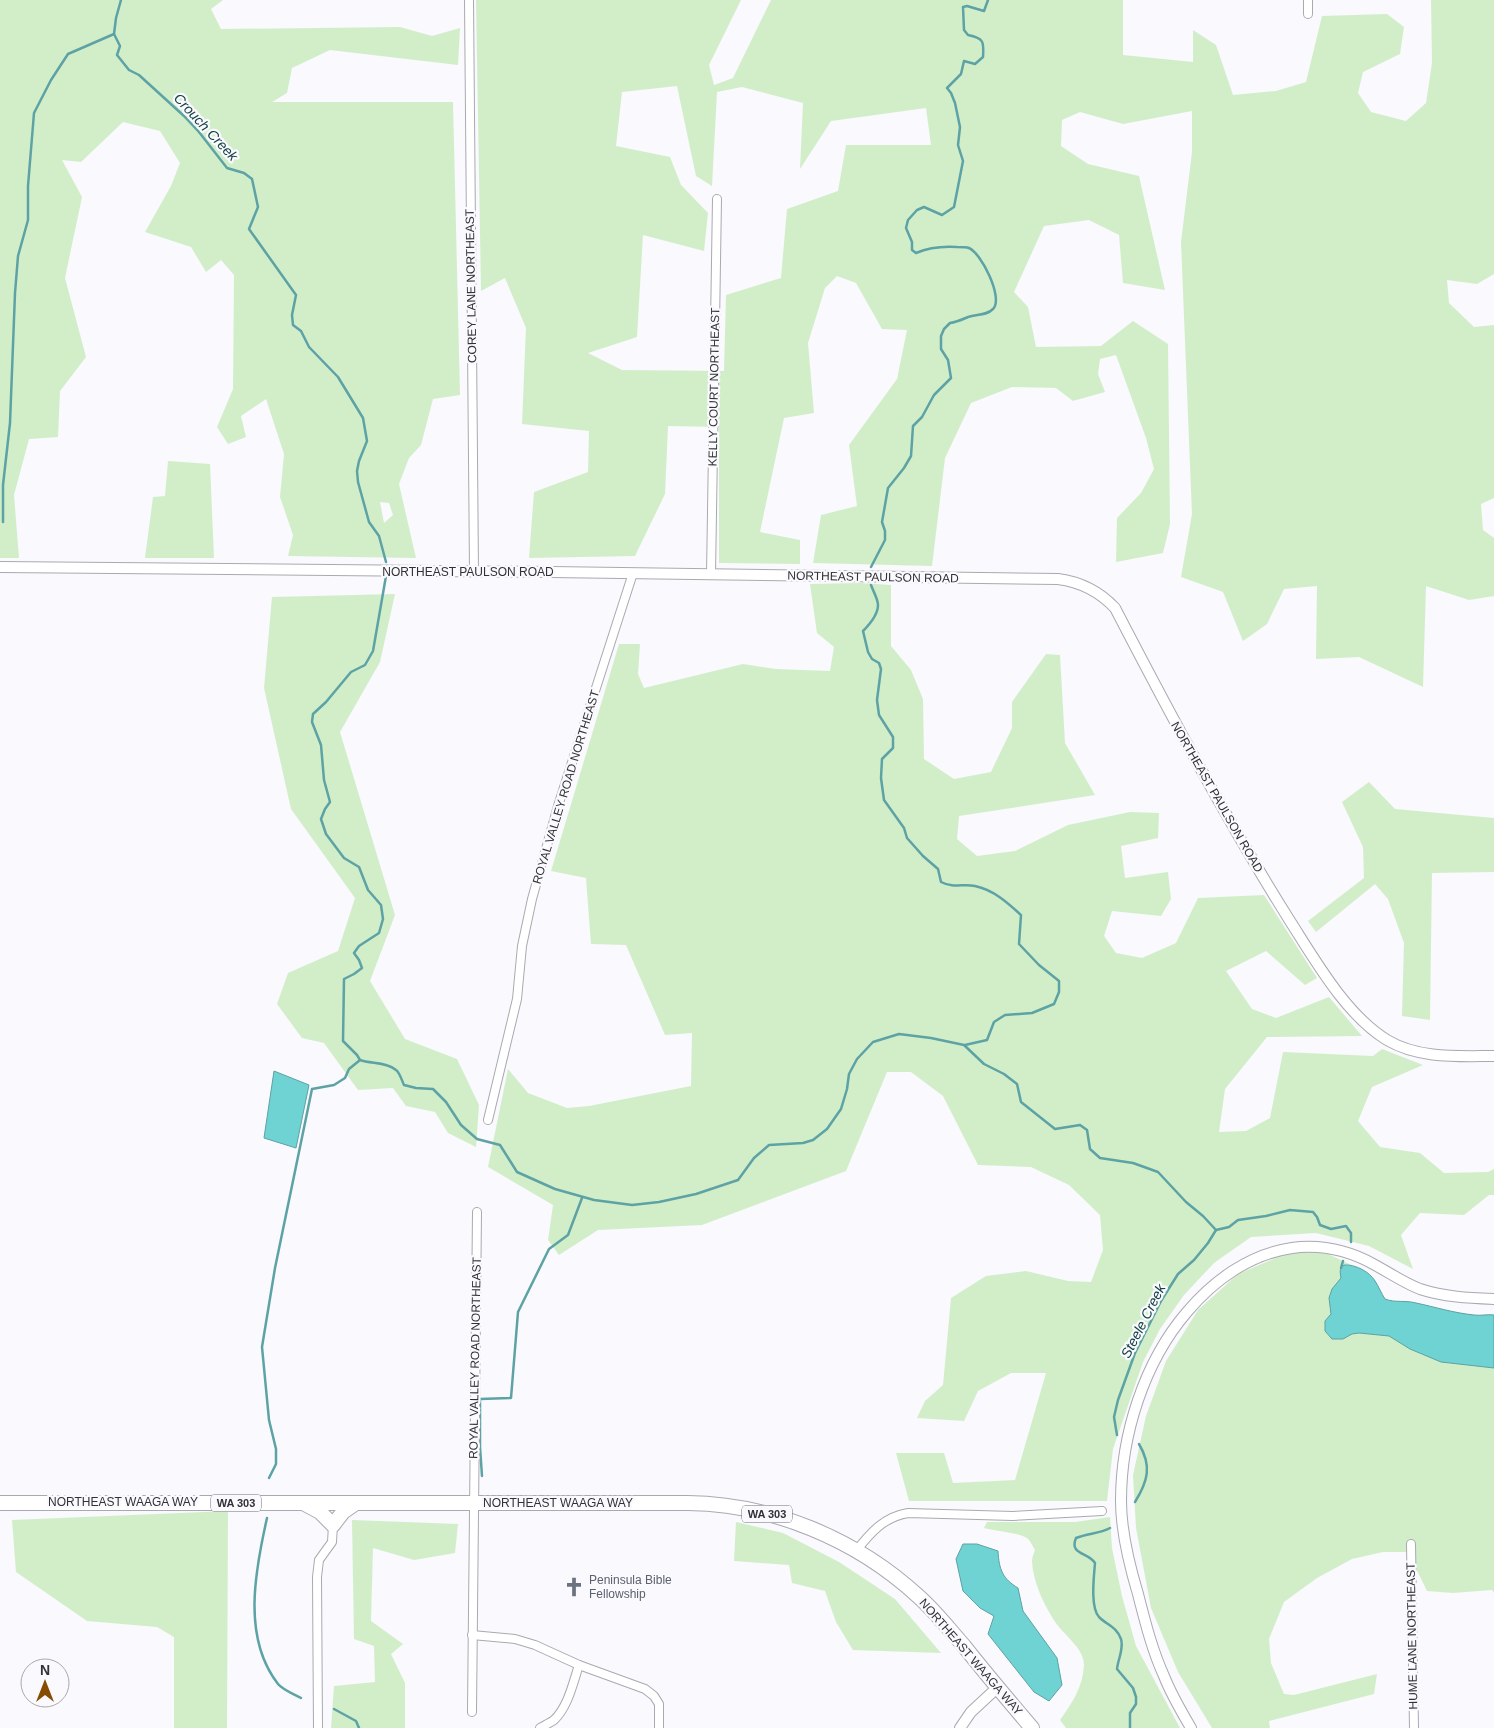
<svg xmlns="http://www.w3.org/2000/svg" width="1494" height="1728" font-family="Arial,sans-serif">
<rect width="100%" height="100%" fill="#f9f9fe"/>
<g fill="#d2eec9" fill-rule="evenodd">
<path d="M0 0H223L211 9 221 29 400 27 432 36 460 28 458 65 330 50 292 68 287 93 272 102H453L460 395 433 399 421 445 409 458 399 484 416 558 288 556 293 535 280 497 284 454 266 399 241 416 246 437 228 444 217 427 233 389 234 275 221 260 206 272 191 247 145 232 171 186 180 163 160 131 123 122 81 162 62 160 82 197 65 278 86 357 60 391 58 437 29 439 14 495 19 558H0ZM380 502 389 503 393 515 384 523Z"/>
<path d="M476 0H741L709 65 714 85 733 78 771 0H1123V55L1193 62V30L1216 45 1233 95 1276 91 1306 82 1322 16 1387 14 1404 27 1400 54 1363 72 1358 93 1371 112 1406 121 1426 103 1432 63 1431 0H1494V274L1477 284 1447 280 1449 303 1474 327 1494 325V498L1481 504 1483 530 1494 538V596L1469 600 1426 586 1423 687 1359 657 1316 659 1317 586 1284 589 1267 624 1243 641 1223 592 1181 577 1192 514 1181 242 1192 152V111L1123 124 1080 112 1062 120 1061 146 1088 164 1139 176 1165 290 1123 283 1119 235 1089 220 1044 226 1014 292 1028 307 1036 347 1101 346 1133 321 1168 344 1170 524 1163 553 1116 562 1117 518 1141 493 1154 469 1146 438 1116 355 1100 359 1098 374 1105 392 1073 401 1056 388 1012 387 971 403 945 458 932 566 813 563 821 515 857 506 849 445 897 379 907 330 882 329 856 283 837 276 825 288 808 343 814 413 784 418 760 532 800 540V564L719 563V427L668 426 665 494 635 556 529 558 534 492 588 472 589 431 522 424 526 328 505 278 481 291ZM677 86 696 176 712 186 717 92 742 87 803 103 800 169 831 121 926 108 931 145H846L838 191 787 209 781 278 726 295 724 371 622 370 588 353 637 337 643 235 704 251 708 213 681 185 670 157 616 146 622 92Z"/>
<path d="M168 461 210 464 214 558H145L153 497 165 496Z"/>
<path d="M860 583 891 585V646L911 670 923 699 924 759 954 779 991 772 1012 728V702L1046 654 1060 655 1065 743 1095 795 959 816 957 839 977 856 1015 851 1068 825 1130 812 1159 813 1158 838 1121 846 1125 878 1168 872 1171 899 1161 916 1112 911 1104 936 1116 953 1142 958 1176 943 1198 898 1264 895 1317 978 1305 985 1266 951 1226 971 1252 1009 1276 1018 1329 997 1362 1036 1267 1037 1225 1089 1219 1132 1246 1131 1270 1118 1283 1052 1373 1056 1382 1049 1423 1065 1372 1087 1358 1121 1380 1147 1420 1153 1444 1173 1488 1172 1494 1169V1195H1489L1464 1215 1420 1213 1401 1235 1413 1269 1369 1246 1316 1233 1251 1237 1214 1263 1184 1295 1160 1329 1143 1362 1113 1449 1107 1501H909L896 1453H944L953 1483 1015 1480 1046 1373H1011L978 1391 964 1421 917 1418 925 1401 943 1385 951 1298 986 1276 1026 1271 1068 1281 1091 1282 1103 1250 1100 1215 1069 1185 1031 1167 978 1165 943 1096 911 1072H887L846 1171 702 1225 598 1230 559 1255 548 1240 553 1205 488 1167 508 1069 528 1093 567 1108 589 1106 691 1086 692 1033 665 1035 626 945 591 944 586 878 551 871 619 644H640L638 674 644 688 743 664 776 669 830 671 834 647 817 633 810 584Z"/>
<path d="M395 594 380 662 340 732 395 915 370 981 405 1039 457 1059 479 1105 476 1147 448 1133 435 1112 406 1106 393 1088 358 1090 324 1043 302 1038 277 1004 288 973 338 951 355 898 291 809 264 688 272 597Z"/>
<path d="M1369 782 1395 809 1494 818V872L1432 873 1430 1020 1402 1016 1404 943 1388 899 1375 884 1316 932 1308 921 1364 878 1363 847 1342 802Z"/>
<path d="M1290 1252H1314L1328 1254 1358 1268 1375 1280 1385 1299C1395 1303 1405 1300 1416 1303 1435 1307 1454 1313 1474 1315 1481 1316 1487 1314 1494 1315V1593L1492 1590 1453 1593 1427 1591 1408 1552H1383L1352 1559 1317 1578 1284 1602 1269 1639 1271 1663 1284 1694 1294 1695 1377 1674 1374 1694 1269 1721 1270 1728H1212L1178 1672 1151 1608 1136 1528 1133 1475 1146 1416 1166 1361 1198 1310 1238 1274Z"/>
<path d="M228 1511 227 1728H174V1637L157 1627 87 1621 16 1572 12 1520Z"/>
<path d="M1110 1517 1112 1548 1122 1596 1136 1646 1180 1728H1066L1060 1720C1072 1703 1083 1687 1084 1665 1084 1650 1068 1638 1059 1627 1046 1610 1033 1583 1032 1561 1032 1557 1034 1553 1035 1550 1033 1547 1031 1542 1028 1539 1022 1533 995 1531 984 1528L987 1522H1075Z"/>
<path d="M352 1520 458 1524 455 1553 414 1560 373 1548 371 1621 403 1644 391 1654 405 1683V1728H331L334 1686 375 1682 374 1646 354 1639Z"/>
<path d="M736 1522 783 1533 839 1562 895 1599 941 1653 853 1650 836 1622 825 1591 792 1583 789 1565 734 1561Z"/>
</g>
<g fill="#6fd2d3" stroke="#5da2a4">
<path d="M274 1071 309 1085 296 1148 264 1138Z"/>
<path d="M1344 1265C1355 1264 1370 1272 1375 1281 1379 1287 1381 1293 1385 1299 1395 1303 1405 1300 1416 1303 1435 1307 1454 1313 1474 1315 1481 1316 1487 1314 1494 1315V1368L1441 1362 1410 1349 1389 1336 1359 1333 1352 1334 1343 1339H1332L1325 1331V1321L1331 1314 1329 1298 1332 1289 1341 1278C1340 1272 1339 1269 1344 1265Z"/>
<path d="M963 1544H977L998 1551C999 1570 1003 1579 1018 1588L1023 1611 1057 1658 1062 1685 1049 1701 1034 1692 988 1634 994 1616 980 1608 963 1591 956 1559Z"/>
</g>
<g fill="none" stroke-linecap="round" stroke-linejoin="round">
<g stroke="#5da2a4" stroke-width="2.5">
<path d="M121 0 116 18 114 34 120 46 117 55 129 70 139 75 184 116 199 132 227 168 244 173 252 179 258 207 249 229 296 295 292 315 293 325 301 331 309 347 338 377 363 418 367 441 359 461 357 471 358 482 369 522 379 536 386 562"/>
<path d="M3 522V485L10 423 15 293 18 256 28 220V186L34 113 51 80 68 54 114 34"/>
<path d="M871 567 885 540V531L882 522 888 488 904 468 911 456 913 426 922 417 934 395 951 378 948 360 941 349V336L944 329 950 323C957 322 961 320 968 317 977 314 986 316 993 309 1004 298 981 253 969 248 966 247 960 247 957 247 942 246 930 247 916 253L912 250V242L906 228 908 220 917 210 924 207 942 215 954 207 963 161 958 145 960 127 955 103 951 93 947 88 961 74 964 61 975 64 983 57C984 42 984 38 968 35L964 30 963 7 967 6 984 11 988 0"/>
<path d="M386 576 373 651 365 665 351 672 326 702 313 714 312 722 321 745 324 780 330 802 325 809 321 819 326 834 344 858 359 867 368 890 381 905 383 919 379 933 359 946 354 953 359 960 362 968 354 974 344 979 343 1041 357 1055 360 1060C371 1064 387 1062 396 1070 400 1073 402 1081 404 1085L416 1088 433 1089 446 1102 461 1125 477 1139 500 1145 517 1172 555 1189 594 1200 632 1205 659 1202 696 1194 738 1180 754 1158 769 1145 803 1143 813 1140 827 1129 841 1109 847 1089 849 1074 857 1059 873 1042 899 1034 931 1038 964 1045 984 1064 1004 1074 1017 1084 1021 1102 1055 1129 1080 1125 1087 1130 1090 1149 1100 1158 1133 1163 1158 1172 1186 1202 1203 1216 1216 1230"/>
<path d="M871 585C873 591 878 599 878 605 878 614 869 625 863 631L868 652 872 659 879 663 881 669 877 700 879 715 893 737V748L882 759 881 778 884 800 904 828 907 838 923 856 938 869 941 882C955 889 962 883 975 886 994 890 1008 903 1021 915L1019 944 1039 965 1059 981V992L1054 1004 1032 1013 1005 1015 994 1022 987 1040 965 1045"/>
<path d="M1216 1230 1229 1227 1238 1220 1266 1216 1290 1210 1313 1212 1317 1217 1320 1225 1331 1229 1346 1226 1351 1233V1242"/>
<path d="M1341 1268 1343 1261"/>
<path d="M1117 1435 1114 1417 1118 1400 1135 1353 1161 1301 1178 1274 1194 1260 1208 1243 1216 1230"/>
<path d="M482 1476 480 1447V1399L511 1398 518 1312 549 1249 568 1235 582 1198"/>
<path d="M269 1478 276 1464V1449L269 1420 262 1347 275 1268 312 1089 334 1085 345 1078 349 1069 360 1060"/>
<path d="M1135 1502C1148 1481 1152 1466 1139 1444"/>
<path d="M267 1518C255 1571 242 1638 278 1684 283 1690 294 1694 301 1698"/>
<path d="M1110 1528C1099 1534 1088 1533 1076 1538 1069 1555 1088 1552 1095 1563 1094 1576 1090 1607 1099 1617 1107 1625 1117 1627 1121 1639 1124 1649 1118 1659 1117 1669L1133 1688 1136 1697V1704L1130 1713V1728"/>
<path d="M334 1709 356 1721 359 1728"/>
</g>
<defs>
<g id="street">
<path d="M469 0 474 572"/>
<path d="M1308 14V0"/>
<path d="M711 575 717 199"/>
<path d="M488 1120 517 999 522 946 532 899 558 806 633 573"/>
<path d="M1411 1544 1414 1728"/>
<path d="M856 1551C871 1532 884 1517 908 1513L1013 1516 1102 1511"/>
<path d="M472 1635 515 1639 535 1645 579 1665 645 1689 654 1696 659 1704V1728"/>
<path d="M472 1712 477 1212"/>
<path d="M318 1728 317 1577 319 1560 332 1542 333 1525"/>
<path d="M540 1728C545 1725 550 1723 554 1720 568 1707 573 1683 579 1665"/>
</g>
<g id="secondary">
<path d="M0 567 551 572 1058 579C1081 582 1099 591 1115 608 1170 714 1226 819 1290 921 1315 960 1346 1015 1387 1040 1419 1059 1458 1056 1494 1056"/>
<path d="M960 1728 971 1712 998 1687"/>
<path d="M1191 1728C1181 1711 1171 1694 1164 1676 1152 1650 1145 1621 1138 1594 1129 1564 1121 1532 1121 1501 1121 1435 1144 1362 1187 1312 1214 1280 1250 1254 1292 1248 1322 1244 1350 1251 1375 1265 1390 1273 1404 1283 1420 1289 1444 1297 1469 1298 1494 1299"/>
</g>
<g id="highway">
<path d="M0 1503H688C772 1504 856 1539 918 1596 935 1611 949 1629 964 1646 986 1674 1009 1701 1032 1728"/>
<path d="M305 1504 320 1512 333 1525 343 1512 356 1503"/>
</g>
</defs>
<use href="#street" stroke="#a9a9b1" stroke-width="10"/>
<use href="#secondary" stroke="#a9a9b1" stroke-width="12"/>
<use href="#highway" stroke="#a9a9b1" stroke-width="16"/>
<use href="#street" stroke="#fff" stroke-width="8"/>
<use href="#secondary" stroke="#fff" stroke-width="10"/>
<use href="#highway" stroke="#fff" stroke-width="14"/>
</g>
<defs>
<symbol id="church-bare" viewBox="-9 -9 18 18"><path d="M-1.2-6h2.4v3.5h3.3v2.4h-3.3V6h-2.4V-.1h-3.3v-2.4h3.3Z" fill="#6b7280" stroke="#f9f9fe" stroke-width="2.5" paint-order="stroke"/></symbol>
</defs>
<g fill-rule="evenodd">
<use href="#church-bare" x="560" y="1573" width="28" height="28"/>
</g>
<g text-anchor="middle" stroke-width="4.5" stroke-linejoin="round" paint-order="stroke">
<g fill="#f9f9fe" stroke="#6e6e71" stroke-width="1">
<rect x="211" y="1494.5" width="50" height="17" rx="4"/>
<rect x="742" y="1505.5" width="50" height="17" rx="4"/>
</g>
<g font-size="11" font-weight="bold" fill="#323235">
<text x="236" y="1507">WA 303</text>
<text x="767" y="1518">WA 303</text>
</g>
<g font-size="12" fill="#323235" stroke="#f9f9fe">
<text transform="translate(471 286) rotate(-91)" y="4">COREY LANE NORTHEAST</text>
<text transform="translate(714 387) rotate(-89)" y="4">KELLY COURT NORTHEAST</text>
<text x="468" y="576">NORTHEAST PAULSON ROAD</text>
<text transform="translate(873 577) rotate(1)" y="4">NORTHEAST PAULSON ROAD</text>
<text transform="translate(566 787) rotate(-73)" y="4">ROYAL VALLEY ROAD NORTHEAST</text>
<text transform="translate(1217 797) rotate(60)" y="4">NORTHEAST PAULSON ROAD</text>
<text transform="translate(475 1358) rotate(-89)" y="4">ROYAL VALLEY ROAD NORTHEAST</text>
<text x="123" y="1506">NORTHEAST WAAGA WAY</text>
<text x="558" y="1507">NORTHEAST WAAGA WAY</text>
<text transform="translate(1412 1636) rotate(-91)" y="4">HUME LANE NORTHEAST</text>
<text transform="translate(971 1657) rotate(49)" y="4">NORTHEAST WAAGA WAY</text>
</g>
<g font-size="12" fill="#5b616d" stroke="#f9f9fe" text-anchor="start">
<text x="589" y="1584">Peninsula Bible<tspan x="589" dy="14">Fellowship</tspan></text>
</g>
<g font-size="14" font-style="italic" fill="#134142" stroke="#f9f9fe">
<text transform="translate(206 127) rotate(47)" y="5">Crouch Creek</text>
<text transform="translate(1143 1321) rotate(-63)" y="5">Steele Creek</text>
</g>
</g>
<g transform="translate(45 1683)"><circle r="24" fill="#f9f9fe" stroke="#a9a9ae"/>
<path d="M0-4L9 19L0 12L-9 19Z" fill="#864d01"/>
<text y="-8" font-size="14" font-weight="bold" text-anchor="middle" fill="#323235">N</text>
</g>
</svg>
